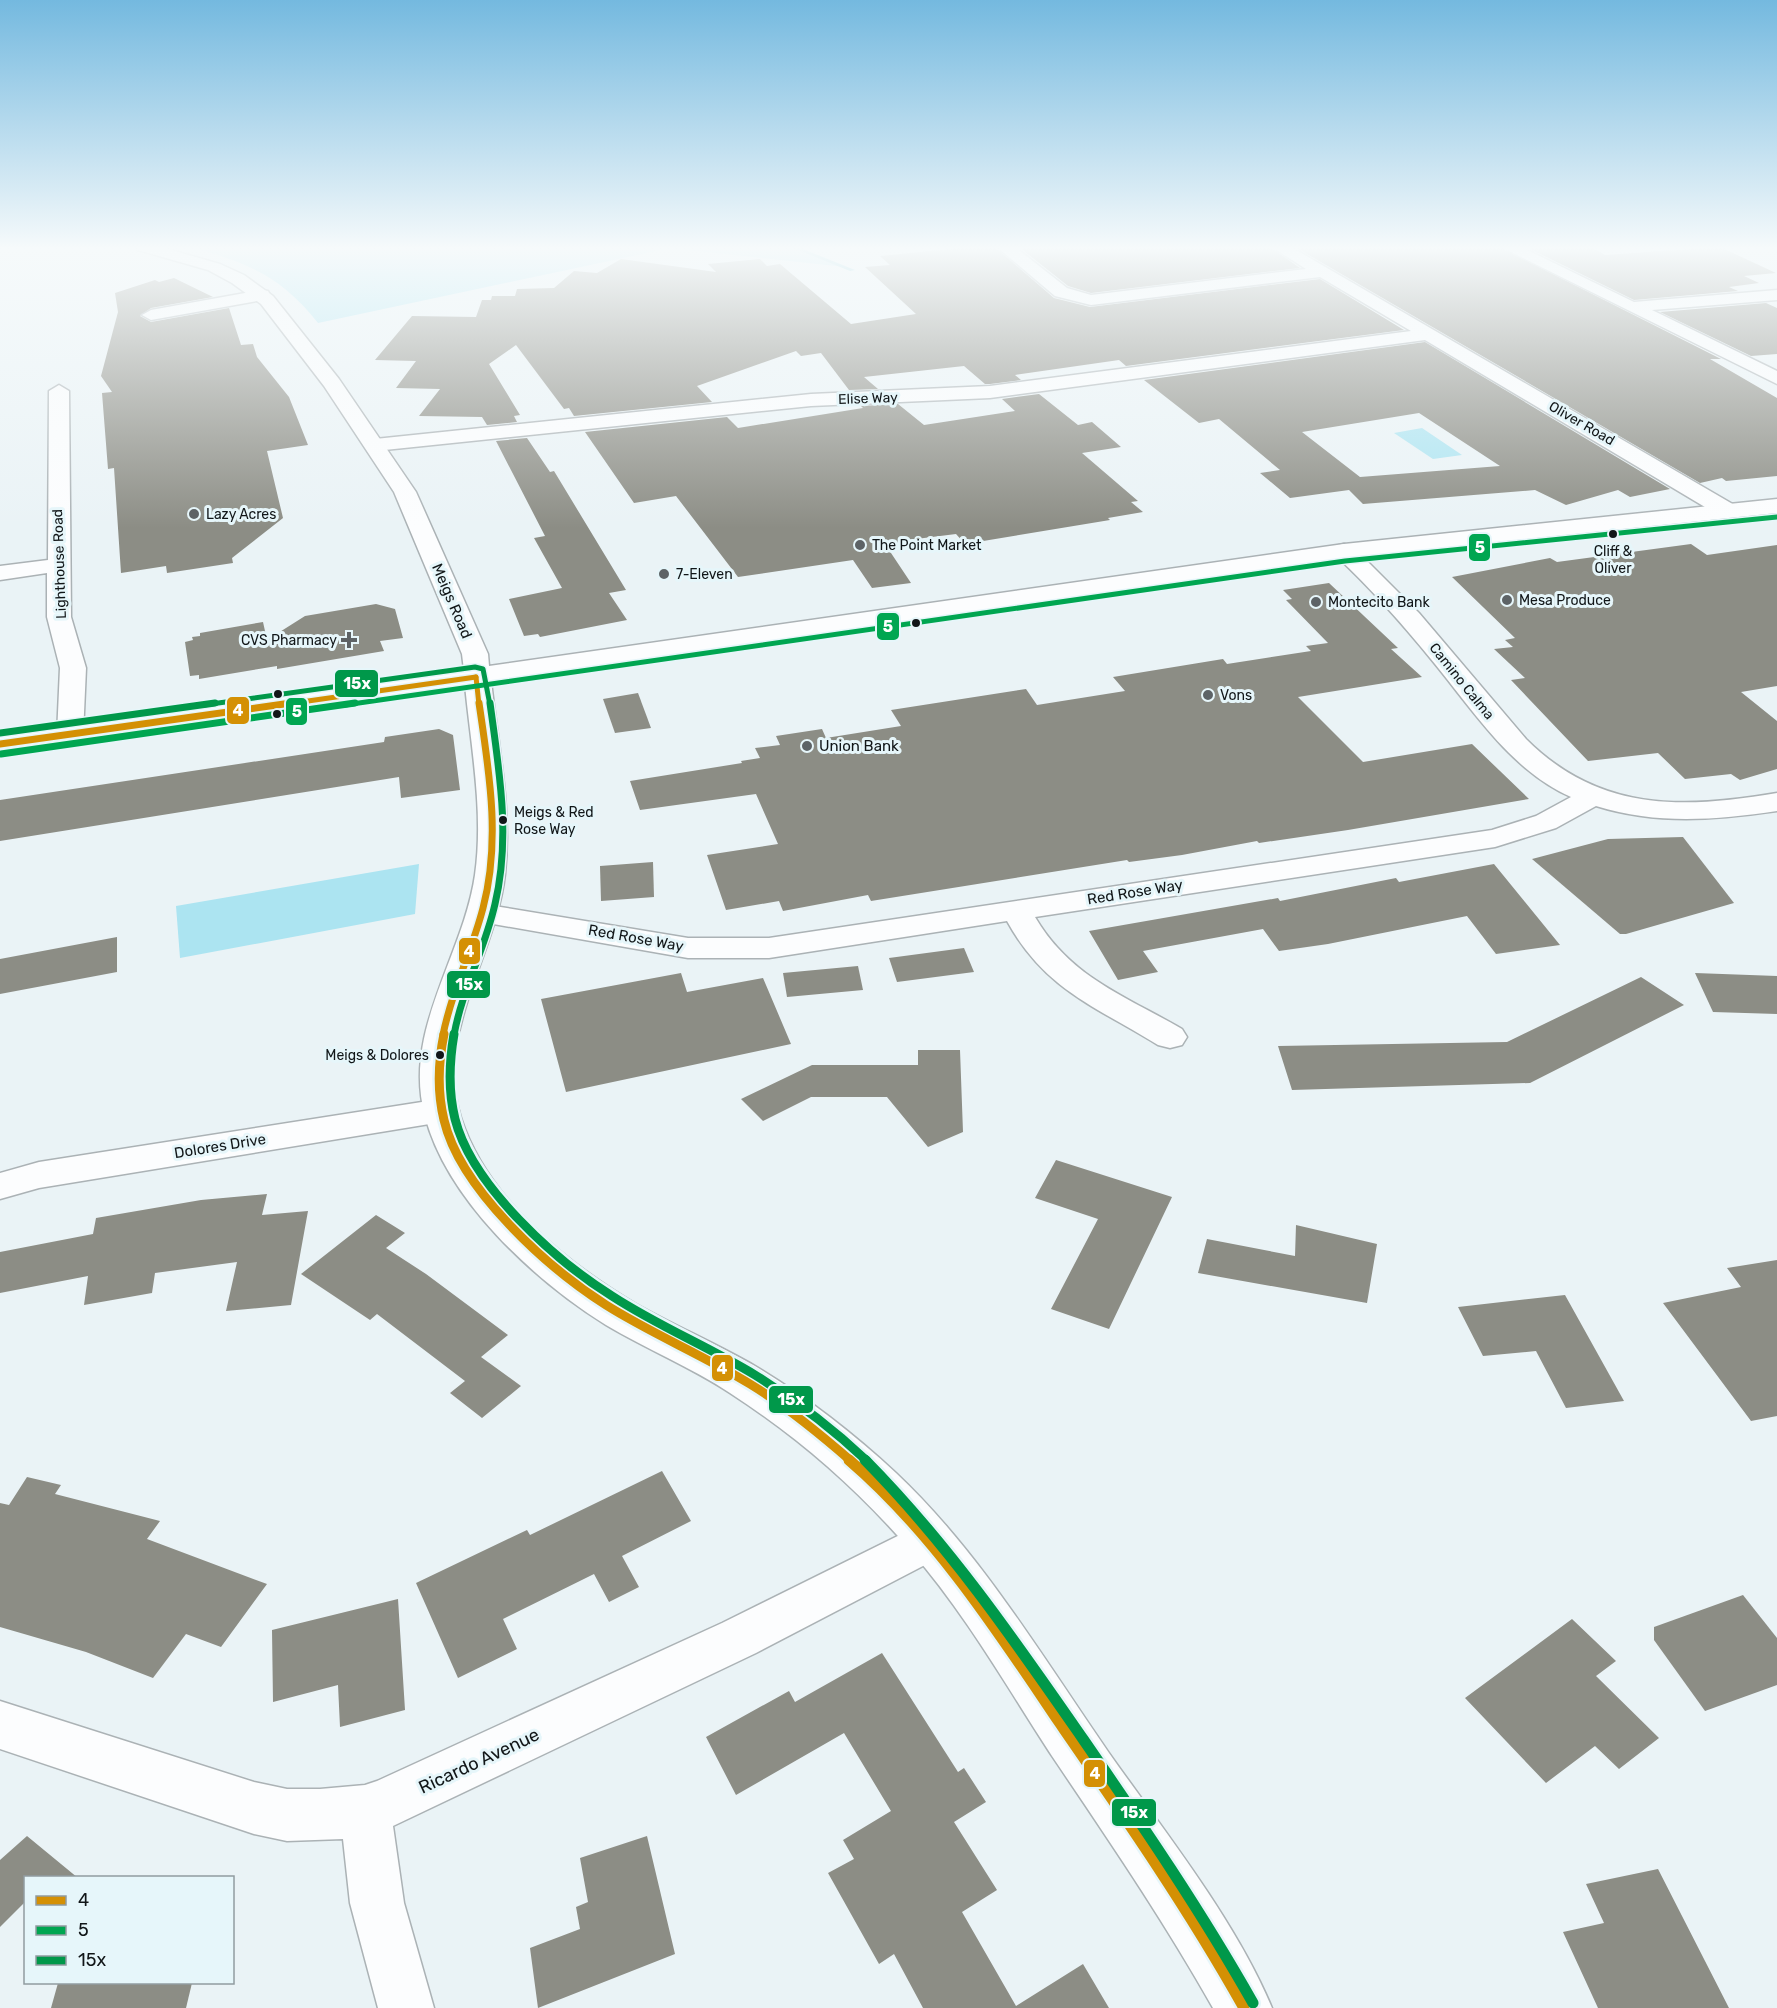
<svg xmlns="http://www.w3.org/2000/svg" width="1777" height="2008" font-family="Rubik,sans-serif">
<rect width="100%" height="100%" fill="#eaf3f6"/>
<g fill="#ace4f1">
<path d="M191 247H794L845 267 670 248 318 323C281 276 248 263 191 247Z"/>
<path d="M1422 428 1462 455 1433 459 1394 433Z"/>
<path d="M419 864 415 914 180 958 176 906Z"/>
</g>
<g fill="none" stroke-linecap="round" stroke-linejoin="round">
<path fill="#67c0d2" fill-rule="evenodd" d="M791 247H798L855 270 850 271Z"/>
</g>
<g fill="#8c8d85" fill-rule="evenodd">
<path d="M972 247H995L1054 298 1090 307 1320 279 1404 330 1126 366 1119 360 1015 375 1021 380 990 384H985L964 366 864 377 878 389 849 390 821 353 801 356 796 351 697 386 712 402 574 416 569 408 564 409 516 345 489 364 520 415 514 416 517 422 487 425 482 417 419 416 440 389 396 388 416 361 375 360 412 316 476 317 482 300H491L492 296H515L517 289 554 288 574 271 597 273 621 259 716 272 708 264 760 259 767 266 780 264 851 324 916 314 865 267 890 265 880 256Z"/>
<path d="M1019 247H1270L1300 268 1091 293 1068 286Z"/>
<path d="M1295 247H1499L1721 359H1710L1777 398V476L1726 481 1722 478 1700 483Z"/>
<path d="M1526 247H1591L1605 255 1720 247 1776 273 1744 276 1759 283 1729 287 1738 291 1634 300Z"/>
<path d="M174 278 213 297 151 308 140 316 151 322 229 308 241 345 253 344 257 357 289 397 308 445 267 451 283 518 232 558 233 563 167 573 166 566 121 573 114 468 108 469 102 393 112 392 101 376 118 312 115 293 155 280 159 282Z"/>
<path d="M1766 303 1777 308V354L1751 356 1660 312Z"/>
<path d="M1425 342 1670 489 1630 497 1618 490 1566 505 1535 490 1363 504 1349 490 1290 498 1260 473 1280 470 1219 419 1199 423 1144 380ZM1419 413 1500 466 1360 477 1302 432Z"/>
<path d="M1039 394 1078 425 1092 422 1121 447 1082 453 1138 501 1131 502 1143 512 1108 518 1110 520 965 544 956 534 900 541 902 544 887 547 911 583 872 588 853 560 738 577 676 496 634 503 585 432 727 417 738 428 863 408 861 406 898 404 924 425 1015 411 1002 399Z"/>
<path d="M527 438 550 472 554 471 626 590 609 593 627 620 540 637 538 634 524 636 509 599 562 588 534 538 545 536 496 441Z"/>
<path d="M1691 544 1707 555 1777 545V686L1741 692 1777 721V769L1740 780 1731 774 1685 779 1658 753 1588 761 1511 680 1525 678 1494 649 1513 647 1505 640 1515 638 1452 577 1550 558 1557 562Z"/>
<path d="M1329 583 1398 648 1391 649 1422 677 1298 697 1363 762 1472 744 1529 799 1348 830 1259 843 1257 841 1182 855 1129 862 1127 860 871 901 868 895 783 911 779 901 726 910 707 855 778 844 756 794 640 810 630 781 742 763 741 761 760 758 755 748 780 745 776 736 822 729 826 738 901 726 891 710 1026 689 1037 705 1125 691 1113 677 1223 659 1227 664 1311 651 1306 646 1328 643 1286 600 1292 599 1283 590Z"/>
<path d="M376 604 395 609 403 638 380 641 384 651 277 669V666L199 679V675L190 676 185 642 193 640 192 637 200 636V633L263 622 267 640 305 616Z"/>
<path d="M638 693 651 728 615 733 603 699Z"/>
<path d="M439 729 453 735 460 790 401 798 399 777 0 841V800L384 742 385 737Z"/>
<path d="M1683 837 1734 903 1626 934H1620L1532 859 1608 839Z"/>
<path d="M653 862 654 897 601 901 600 866Z"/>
<path d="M1494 864 1560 945 1496 954 1467 916 1328 944 1279 951 1263 929 1143 951 1158 972 1118 980 1089 931 1278 898 1280 901 1396 878 1399 882Z"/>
<path d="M117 937V972L0 994V959Z"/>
<path d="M964 948 974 972 897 982 889 958Z"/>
<path d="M858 966 863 990 787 997 783 973Z"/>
<path d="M681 973 687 992 763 978 791 1044 566 1092 541 999Z"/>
<path d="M1695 973 1777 976V1014L1713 1012Z"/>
<path d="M1641 977 1684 1005 1530 1083 1292 1090 1278 1046 1507 1042Z"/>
<path d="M918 1050H960L963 1132 928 1147 887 1097H811L763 1121 741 1099 812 1065H918Z"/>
<path d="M1056 1160 1172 1197 1109 1329 1051 1309 1098 1219 1035 1198Z"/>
<path d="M267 1194 262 1215 308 1211 291 1305 226 1311 237 1262 155 1273 152 1293 84 1305 88 1276 0 1293V1252L93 1234 96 1218 201 1200Z"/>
<path d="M376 1215 405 1233 386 1248 426 1274 508 1335 481 1357 521 1386 482 1418 450 1393 465 1381 377 1314 370 1320 301 1274Z"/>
<path d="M1296 1225 1377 1244 1367 1303 1198 1273 1207 1239 1295 1256Z"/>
<path d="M1777 1260V1416L1751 1421 1663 1303 1741 1287 1727 1268Z"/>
<path d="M1565 1295 1624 1401 1566 1408 1536 1351 1483 1356 1458 1307Z"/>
<path d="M662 1471 691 1521 622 1556 639 1587 609 1602 594 1574 503 1619 517 1649 458 1678 416 1583 527 1530 530 1535Z"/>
<path d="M27 1477 61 1485 55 1494 160 1521 147 1539 267 1584 221 1647 186 1634 153 1678 86 1652 0 1627V1503L9 1505Z"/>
<path d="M1743 1595 1777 1638V1685L1705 1711 1654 1640V1627Z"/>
<path d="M398 1599 405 1710 340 1727 338 1685 273 1702 272 1630Z"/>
<path d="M1572 1619 1616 1661 1596 1676 1659 1738 1619 1769 1595 1746 1546 1783 1465 1698Z"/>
<path d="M882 1653 958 1772 964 1768 986 1802 954 1822 997 1890 962 1912 1016 2006 1083 1964 1109 2008H923L894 1954 879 1964 828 1873 854 1859 843 1840 891 1811 844 1733 736 1795 706 1737 789 1691 795 1702Z"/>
<path d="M27 1836 78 1878H26V1901L0 1927V1860Z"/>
<path d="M647 1836 675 1954 538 2008 530 1948 580 1929 576 1907 588 1902 580 1858Z"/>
<path d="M1658 1869 1729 2008H1598L1563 1932 1604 1923 1586 1884Z"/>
<path d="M58 1983H192L186 2008H51Z"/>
</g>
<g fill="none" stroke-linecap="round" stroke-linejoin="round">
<defs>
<g id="street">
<path d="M997 247H1015L1067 288 1091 295 1306 269 1272 247H1291L1736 506 1739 511 1736 516H1720L1425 340 990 398 811 406 375 451 368 449 365 445 368 441 375 439 811 394 990 386 1411 331 1320 277 1091 305 1055 296Z"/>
<path d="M1501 247H1521L1634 302 1777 290V300L1652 310 1777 371V384Z"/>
<path d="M262 290 268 291 270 295 268 299 151 320 142 315 151 310Z"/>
<path d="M59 385 69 391 71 617 86 668 83 735 80 741 70 743 60 741 57 735 60 668 47 617V573L0 580V566L48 560 49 391Z"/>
<path d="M1344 544 1352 546 1419 613 1526 739C1599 812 1682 809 1777 793V811C1715 820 1657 825 1596 806L1556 828 1495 847 1035 917C1070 977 1125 996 1182 1029L1187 1037 1182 1045 1170 1048 1158 1045C1095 1006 1045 990 1007 921L769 958H688L482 922 471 920 467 913 471 906 482 904 688 938H769L1492 830 1536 816 1571 797C1512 771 1475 713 1435 664 1404 626 1372 589 1336 556L1333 551 1336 546Z"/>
<path d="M441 1099 454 1102 459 1111 454 1120 39 1188 0 1199V1173L39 1162Z"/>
<path d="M930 1520 946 1526 953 1540 946 1554 756 1653 393 1826 404 1903 434 2008H378L350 1903 343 1839 287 1841 254 1834 0 1749V1701L254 1782 287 1789H320L365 1785 377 1781 722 1623Z"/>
</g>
<path id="secondary" d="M136 247H161L220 264 244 275 273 296 339 379 416 492 488 654 489 666 1344 544 1777 499V513L1344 558 491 681C498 744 512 810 505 874 496 956 434 1033 461 1118 487 1198 565 1262 636 1304 675 1326 717 1344 755 1366 805 1396 853 1433 896 1473 981 1553 1043 1658 1109 1753 1164 1831 1236 1921 1272 2008H1213C1164 1921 1108 1839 1052 1756 1007 1687 965 1613 911 1551 858 1489 798 1437 730 1393 691 1367 646 1349 606 1325 534 1280 447 1200 425 1116 402 1031 463 957 475 875 484 813 471 747 465 685L0 752V736L464 670 462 654 394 492 324 386 261 304 232 283 208 270 138 250Z"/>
</defs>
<use href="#street" stroke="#abb2b5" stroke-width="3"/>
<use href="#secondary" stroke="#abb2b5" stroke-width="3"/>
<use href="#street" fill="#fcfdfe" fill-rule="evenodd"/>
<use href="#secondary" fill="#fcfdfe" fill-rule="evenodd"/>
<defs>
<g id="bus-1-far3">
<path d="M476 677 479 705"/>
<path d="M280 705 476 677"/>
</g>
<g id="bus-1-far2">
<path d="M0 744 291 703"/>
<path d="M443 1035C451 992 472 951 483 908 501 840 489 771 479 703"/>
</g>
<path id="bus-1-far1" d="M444 1034C438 1063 437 1091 444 1120 460 1189 548 1268 606 1305 652 1334 703 1355 750 1384 786 1406 819 1433 851 1461"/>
<path id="bus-1" d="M849 1460C934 1533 997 1630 1059 1722 1124 1816 1188 1908 1244 2008"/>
<path id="bus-2-far1" d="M345 705 1345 561 1777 517"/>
<path id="bus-2" d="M1 754 355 703"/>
<path id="bus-3-far3" d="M204 705 475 667 483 669 490 705"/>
<g id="bus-3-far2">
<path d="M0 733 215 703"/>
<path d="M454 1035C462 990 485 949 495 904 511 837 499 770 490 703"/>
</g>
<path id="bus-3-far1" d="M454 1034C449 1063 448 1091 455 1119 472 1186 556 1261 612 1296 658 1326 709 1347 755 1375 795 1400 833 1429 867 1461"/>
<path id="bus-3" d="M865 1460C949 1545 1015 1641 1083 1739 1143 1826 1201 1911 1253 2003"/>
</defs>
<use href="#bus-1-far3" stroke="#e6f6fa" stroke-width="8"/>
<use href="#bus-1-far2" stroke="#e6f6fa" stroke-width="10"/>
<use href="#bus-1-far1" stroke="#e6f6fa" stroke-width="14"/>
<use href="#bus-1" stroke="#e6f6fa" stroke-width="16"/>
<use href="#bus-2-far1" stroke="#e6f6fa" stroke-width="8"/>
<use href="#bus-2" stroke="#e6f6fa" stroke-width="10"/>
<use href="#bus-3-far3" stroke="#e6f6fa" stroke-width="8"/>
<use href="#bus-3-far2" stroke="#e6f6fa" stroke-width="10"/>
<use href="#bus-3-far1" stroke="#e6f6fa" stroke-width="14"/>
<use href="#bus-3" stroke="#e6f6fa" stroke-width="16"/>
<use href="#bus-1-far3" stroke="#d49004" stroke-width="5"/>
<use href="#bus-1-far2" stroke="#d49004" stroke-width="7"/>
<use href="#bus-1-far1" stroke="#d49004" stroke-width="9"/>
<use href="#bus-1" stroke="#d49004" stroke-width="11"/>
<use href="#bus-2-far1" stroke="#00a651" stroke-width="5"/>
<use href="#bus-2" stroke="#00a651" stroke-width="7"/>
<use href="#bus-3-far3" stroke="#00984a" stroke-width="5"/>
<use href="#bus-3-far2" stroke="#00984a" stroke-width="7"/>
<use href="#bus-3-far1" stroke="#00984a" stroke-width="9"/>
<use href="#bus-3" stroke="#00984a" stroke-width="11"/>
</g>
<linearGradient id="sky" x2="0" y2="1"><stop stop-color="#74b9df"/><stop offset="0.47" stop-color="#f6fafb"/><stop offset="1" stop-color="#f6fafb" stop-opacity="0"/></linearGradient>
<rect width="1777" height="528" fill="url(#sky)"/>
<g fill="#5d6366" stroke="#e6f6fa" stroke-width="2">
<circle cx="194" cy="514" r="6"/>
<circle cx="860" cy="545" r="6"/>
<circle cx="664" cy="574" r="6"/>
<circle cx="1507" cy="600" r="6"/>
<circle cx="1316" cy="602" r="6"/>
<path d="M346 631h6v6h6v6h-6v6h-6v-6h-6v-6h6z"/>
<circle cx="1208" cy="695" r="6"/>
<circle cx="807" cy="746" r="6"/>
</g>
<g fill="#111618" stroke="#e6f6fa" stroke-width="2">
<circle cx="1613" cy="534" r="5"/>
<circle cx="916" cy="623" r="5"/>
<circle cx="278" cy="694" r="5"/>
<circle cx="277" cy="714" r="5"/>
<circle cx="503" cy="820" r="5"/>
<circle cx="440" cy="1055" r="5"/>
</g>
<g text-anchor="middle" stroke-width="6" stroke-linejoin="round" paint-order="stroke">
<g font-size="14" fill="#111618" stroke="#e6f6fa">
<text transform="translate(868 398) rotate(-2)" y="5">Elise Way</text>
<text transform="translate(1582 423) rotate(30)" y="5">Oliver Road</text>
<text transform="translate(59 564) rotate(-92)" y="5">Lighthouse Road</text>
<text transform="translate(1462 681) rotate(51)" y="5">Camino Calma</text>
</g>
<g font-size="14" fill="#111618" stroke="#e6f6fa" text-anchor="start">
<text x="206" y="519">Lazy Acres</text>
<text x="872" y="550">The Point Market</text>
<text x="676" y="579">7-Eleven</text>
<text x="1519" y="605">Mesa Produce</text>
<text x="1328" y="607">Montecito Bank</text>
<text x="337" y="645" text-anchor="end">CVS Pharmacy</text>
<text x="1220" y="700">Vons</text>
</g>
<g font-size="14" fill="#111618" stroke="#e6f6fa">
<text x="1613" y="556">Cliff &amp;<tspan x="1613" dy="17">Oliver</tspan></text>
<text x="514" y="817" text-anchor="start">Meigs &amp; Red<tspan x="514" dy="17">Rose Way</tspan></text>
<text x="429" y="1060" text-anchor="end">Meigs &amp; Dolores</text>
</g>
<g font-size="15" fill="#111618" stroke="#e6f6fa">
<text transform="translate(452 601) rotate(67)" y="5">Meigs Road</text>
<text transform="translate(1135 892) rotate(-9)" y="5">Red Rose Way</text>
<text transform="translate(636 938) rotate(10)" y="5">Red Rose Way</text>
<text transform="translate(220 1146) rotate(-9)" y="5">Dolores Drive</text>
</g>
<g font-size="15" fill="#111618" stroke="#e6f6fa" text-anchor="start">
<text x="819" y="751">Union Bank</text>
</g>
<g font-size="18" fill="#111618" stroke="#e6f6fa">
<text transform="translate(479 1761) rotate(-25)" y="6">Ricardo Avenue</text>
</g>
</g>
<g stroke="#e6f6fa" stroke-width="2">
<rect x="1468" y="533" width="23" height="29" rx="6" fill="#00a651"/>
<rect x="876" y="612" width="24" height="29" rx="6" fill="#00a651"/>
<rect x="334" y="669" width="45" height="29" rx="6" fill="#00984a"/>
<rect x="226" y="696" width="24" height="29" rx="6" fill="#d49004"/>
<rect x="285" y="697" width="23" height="29" rx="6" fill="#00a651"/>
<rect x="458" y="937" width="23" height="28" rx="6" fill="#d49004"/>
<rect x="446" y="970" width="45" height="29" rx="6" fill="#00984a"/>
<rect x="711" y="1354" width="23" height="28" rx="6" fill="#d49004"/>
<rect x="768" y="1385" width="46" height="29" rx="6" fill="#00984a"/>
<rect x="1083" y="1759" width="23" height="29" rx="6" fill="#d49004"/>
<rect x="1111" y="1798" width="46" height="29" rx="6" fill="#00984a"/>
</g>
<g font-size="16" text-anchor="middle" font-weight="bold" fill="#fff">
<text x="1480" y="553">5</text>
<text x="888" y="632">5</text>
<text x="357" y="689">15x</text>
<text x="238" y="716">4</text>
<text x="297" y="717">5</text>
<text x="469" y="957">4</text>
<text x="469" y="990">15x</text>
<text x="722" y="1374">4</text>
<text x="791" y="1405">15x</text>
<text x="1095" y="1779">4</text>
<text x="1134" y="1818">15x</text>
</g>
<rect x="24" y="1876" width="210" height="108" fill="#e6f6fa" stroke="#919ca0" stroke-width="1.5"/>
<rect x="36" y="1896" width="30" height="9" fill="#d49004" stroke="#919ca0" stroke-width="1.5"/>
<text x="78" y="1906" font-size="18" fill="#111618">4</text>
<rect x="36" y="1926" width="30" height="9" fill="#00a651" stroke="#919ca0" stroke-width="1.5"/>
<text x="78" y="1936" font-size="18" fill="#111618">5</text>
<rect x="36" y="1956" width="30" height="9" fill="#00984a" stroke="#919ca0" stroke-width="1.5"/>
<text x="78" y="1966" font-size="18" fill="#111618">15x</text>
</svg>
